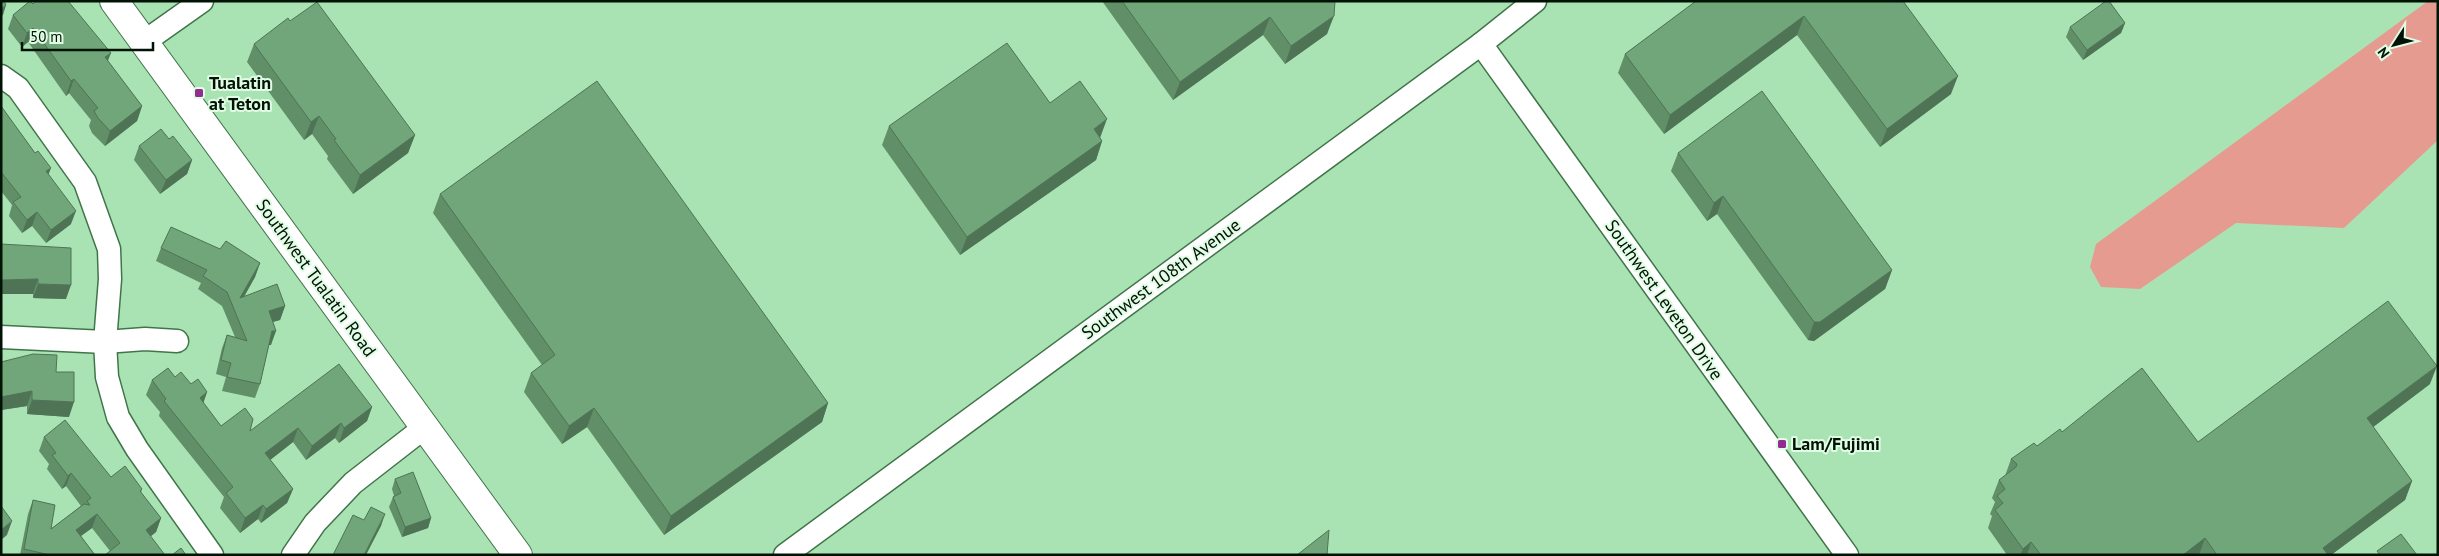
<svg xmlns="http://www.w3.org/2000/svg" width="2439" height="556" font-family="'PT Sans',sans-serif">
<rect width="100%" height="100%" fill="#aae3b3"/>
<path fill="#e69b90" d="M2428 1H2438V140L2344 228 2236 223 2140 289 2101 287 2090 267 2096 244Z"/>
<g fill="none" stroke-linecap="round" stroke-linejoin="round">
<defs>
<g id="minor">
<path d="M144 42 202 1"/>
<path d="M1481 44 1847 555"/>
<path d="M1 76 18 88 85 182 109 249 110 279 105 342 107 377 118 417 137 449 212 555"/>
<path d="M1 337 105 342 145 339 177 341"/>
<path d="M293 555 315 523 353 483 425 427"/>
<path d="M785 555 1481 44 1535 1"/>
</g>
<path id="major" d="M114 1 518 555"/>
</defs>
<use href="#minor" stroke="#40754a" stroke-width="25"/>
<use href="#major" stroke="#40754a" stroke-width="30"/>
<use href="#minor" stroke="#fff" stroke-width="22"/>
<use href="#major" stroke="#fff" stroke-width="28"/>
</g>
<g fill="#608f68">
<path d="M1102 1H1335L1327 34 1285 64 1263 35 1173 100Z"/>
<path d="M1696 1H1903L1951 94 1880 147 1797 35 1664 134 1618 73 1625 54Z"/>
<path d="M33 4 108 61 142 106 137 121 105 146 92 133 89 126 91 120 69 93 66 96 28 42 22 47 8 29 13 15Z"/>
<path d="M290 21 415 135 408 153 353 194 327 159 328 156 312 134 304 140 247 62 254 44Z"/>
<path d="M2125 23 2121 33 2083 60 2066 37 2070 27Z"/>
<path d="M1050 103 1100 138 1102 141 1096 160 960 255 882 145 889 126Z"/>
<path d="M1 106 35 153 48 174 71 224 46 243 32 226 22 233 9 216 12 205 1 191Z"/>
<path d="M169 139 192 160 187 174 160 194 134 160 139 146Z"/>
<path d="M1678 153 1892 270 1885 289 1814 341 1808 340 1717 214 1707 221 1671 171Z"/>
<path d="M440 194 828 403 822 422 664 535 587 427 562 444 524 392 531 373 542 365 433 213Z"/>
<path d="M1 244 66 299 33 298V294Z"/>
<path d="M161 248 220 249 260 263 255 277 244 297 285 306 280 320 273 322 271 345H269L260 384 255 398 222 391 226 377 216 374 222 348 227 335 235 337 222 306 198 289 201 283 156 261Z"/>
<path d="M1 362 56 372 69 417 27 414V406L1 410Z"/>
<path d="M175 377 207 392 203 403 221 426 250 431 372 407 367 421 339 443 335 438 306 460 293 442 270 460 293 489 287 503 261 523 258 519 240 533 220 508 224 497 159 416 160 412 146 395 152 380Z"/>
<path d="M2430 384 2373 427 2412 481 2405 500 2331 555H2007L1988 528 1992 516 1990 514 1995 502 1992 498 1999 480 2005 476 2011 459 2037 446 2062 432 2198 442Z"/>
<path d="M44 437 111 477 142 489 141 493 161 518 156 532 151 536 110 551 92 528 81 536 95 555H20L28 514 33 500 51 529 81 506 66 486 62 489 47 469 49 464 39 451Z"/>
<path d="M395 479 431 518 428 528 402 537 389 507 393 497 394 496 392 489Z"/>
</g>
<g fill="#4e7455">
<path d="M6 5 3 15 1 16V9Z"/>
<path d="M1334 16 1327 34 1285 64 1291 46Z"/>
<path d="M1804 16 1797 35 1664 134 1670 115Z"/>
<path d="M1270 17 1263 35 1173 100 1180 82Z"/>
<path d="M2125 23 2121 33 2083 60 2087 50Z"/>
<path d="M33 28 28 42 22 47 27 33Z"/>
<path d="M111 53 105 68V57Z"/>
<path d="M1958 76 1951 94 1880 147 1887 129Z"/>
<path d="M74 79 69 93 66 96 71 81Z"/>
<path d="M142 106 137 121 105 146 110 131Z"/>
<path d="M319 116 312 134 304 140 311 122Z"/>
<path d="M1107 119 1100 138 1094 129Z"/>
<path d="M415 135 408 153 353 194 360 175Z"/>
<path d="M1102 141 1096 160 960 255 967 237Z"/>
<path d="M192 160 187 174 160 194 166 180Z"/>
<path d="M51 168 46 181V171Z"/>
<path d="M1723 196 1717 214 1707 221 1714 203Z"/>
<path d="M76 211 71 224 46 243 51 230Z"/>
<path d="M37 212 32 226 22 233 27 220Z"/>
<path d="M260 263 255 277 235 312 240 298Z"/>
<path d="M1892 270 1885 289 1814 341 1808 340 1814 322Z"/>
<path d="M38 279 33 294H1V280Z"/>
<path d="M38 284 71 285 66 299 33 298Z"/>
<path d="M285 306 280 320 264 324 269 311Z"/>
<path d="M272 331H276L271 345H267Z"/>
<path d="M2437 366 2430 384 2360 437 2367 418Z"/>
<path d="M32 391 27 406 1 410V397Z"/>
<path d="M207 392 202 407 200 398Z"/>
<path d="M32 400 74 402 69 417 27 414Z"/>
<path d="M828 403 822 422 664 535 671 516Z"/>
<path d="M372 407 367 421 339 443 344 428Z"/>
<path d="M594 408 587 427 562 444 569 426Z"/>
<path d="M341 423 335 438 306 460 312 446Z"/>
<path d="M298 428 293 442 260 468 265 453Z"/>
<path d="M71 473 66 486 62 489 68 476Z"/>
<path d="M2412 481 2405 500 2331 555H2320L2323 548Z"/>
<path d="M293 489 287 503 261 523 266 509Z"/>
<path d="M263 505 258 519 240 533 245 518Z"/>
<path d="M97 514 92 528 71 543 76 530Z"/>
<path d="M385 514 381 526 366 555H364Z"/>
<path d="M161 518 156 532 141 544 146 530Z"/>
<path d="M431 518 428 528 402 537 405 527Z"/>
<path d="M12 521 7 535 1 540V530Z"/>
<path d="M2205 538 2199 555H2183Z"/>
<path d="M2031 542 2027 555H2020L2023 549Z"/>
</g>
<g fill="#70a679" stroke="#4e7455">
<path d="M1 1H4L6 5 1 9Z"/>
<path d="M30 1 33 4 36 1H68L111 53 105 57 142 106 110 131 98 118 94 111 98 108 74 79 71 81 33 28 27 33 13 15Z"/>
<path d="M1122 1H1335L1334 16 1291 46 1270 17 1180 82Z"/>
<path d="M1696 1H1903L1958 76 1887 129 1804 16 1670 115 1625 54Z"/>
<path d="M2106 1H2109L2125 23 2087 50 2070 27Z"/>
<path d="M317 2 415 135 360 175 334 140 336 139 319 116 311 122 254 44 288 18 290 21Z"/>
<path d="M1007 43 1050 103 1080 81 1107 119 1094 129 1102 141 967 237 889 126Z"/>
<path d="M597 81 828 403 671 516 594 408 569 426 531 373 555 355 440 194Z"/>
<path d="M1762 91 1892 270 1820 322H1814L1723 196 1714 203 1678 153Z"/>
<path d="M1 106 35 153 38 151 51 168 46 171 76 211 51 230 37 212 27 220 13 202 21 197 1 172Z"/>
<path d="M161 129 169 139 173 136 192 160 166 180 139 146Z"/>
<path d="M171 227 220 249 226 241 260 263 240 298 277 284 285 306 269 311 276 331H272L260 384 227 377 231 363 221 360 227 335 247 341 227 292 203 276 207 270 161 248Z"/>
<path d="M1 244 71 248V285L38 284V279L1 280Z"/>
<path d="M2388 301 2437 366 2367 418 2412 481 2323 548 2328 555H2217L2205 538 2183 555H2041L2031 542 2023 549 1995 510 2003 503 1997 496 2005 489 1999 480 2016 467 2017 464 2011 459 2034 443 2037 446 2060 429 2062 432 2142 368 2198 442Z"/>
<path d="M33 354 57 355 56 372H74V402L32 400V391L1 397V362Z"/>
<path d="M339 364 372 407 344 428 341 423 312 446 298 428 265 453 293 489 266 509 263 505 245 518 226 493 233 487 164 401 166 399 152 380 168 368 175 377 181 372 191 384 198 379 207 392 200 398 221 426 245 408 253 419 250 431Z"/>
<path d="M65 420 111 477 125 466 142 489 140 491 161 518 146 530 165 555H105L120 543 97 514 76 530 95 555H50L24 549 33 500 55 505 51 529 84 504 90 505 87 501 91 498 71 473 68 476 52 455 56 453 44 437Z"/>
<path d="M413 472 431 518 405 527 393 497 401 493 395 479Z"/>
<path d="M1 506 12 521 1 530Z"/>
<path d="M371 507 385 514 364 555H333L353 515 364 520Z"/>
<path d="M1329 530 1327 555H1297Z"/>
<path d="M2401 534 2417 555H2380L2377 551Z"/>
<path d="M181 548 186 555H172Z"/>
</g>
<g fill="#932c90" stroke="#e0fce4" stroke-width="2">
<rect x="194" y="88" width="10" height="10" rx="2.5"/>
<rect x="1777" y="439" width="10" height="10" rx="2.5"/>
</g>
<g text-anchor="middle" stroke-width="4" stroke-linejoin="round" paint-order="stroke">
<g font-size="18" font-weight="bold" fill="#011304" stroke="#e0fce4" text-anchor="start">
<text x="209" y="89">Tualatin<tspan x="209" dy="21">at Teton</tspan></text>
<text x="1792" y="450">Lam/Fujimi</text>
</g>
<g font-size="18" fill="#011304" stroke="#e0fce4">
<text transform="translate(316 278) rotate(54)" y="6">Southwest Tualatin Road</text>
<text transform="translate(1161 279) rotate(-36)" y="6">Southwest 108th Avenue</text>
<text transform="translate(1664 300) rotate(55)" y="6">Southwest Leveton Drive</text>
</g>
</g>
<rect width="2439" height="556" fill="none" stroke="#011304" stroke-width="5"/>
<g transform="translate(2394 45) rotate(234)" stroke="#e0fce4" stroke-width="4" paint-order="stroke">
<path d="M0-4L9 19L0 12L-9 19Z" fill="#011304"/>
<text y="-8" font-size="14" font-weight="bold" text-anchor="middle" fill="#011304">N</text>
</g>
<path d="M22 42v8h131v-8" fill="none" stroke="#011304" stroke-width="2.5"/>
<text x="30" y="42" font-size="15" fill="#011304" stroke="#e0fce4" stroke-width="4" paint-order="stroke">50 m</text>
</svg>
